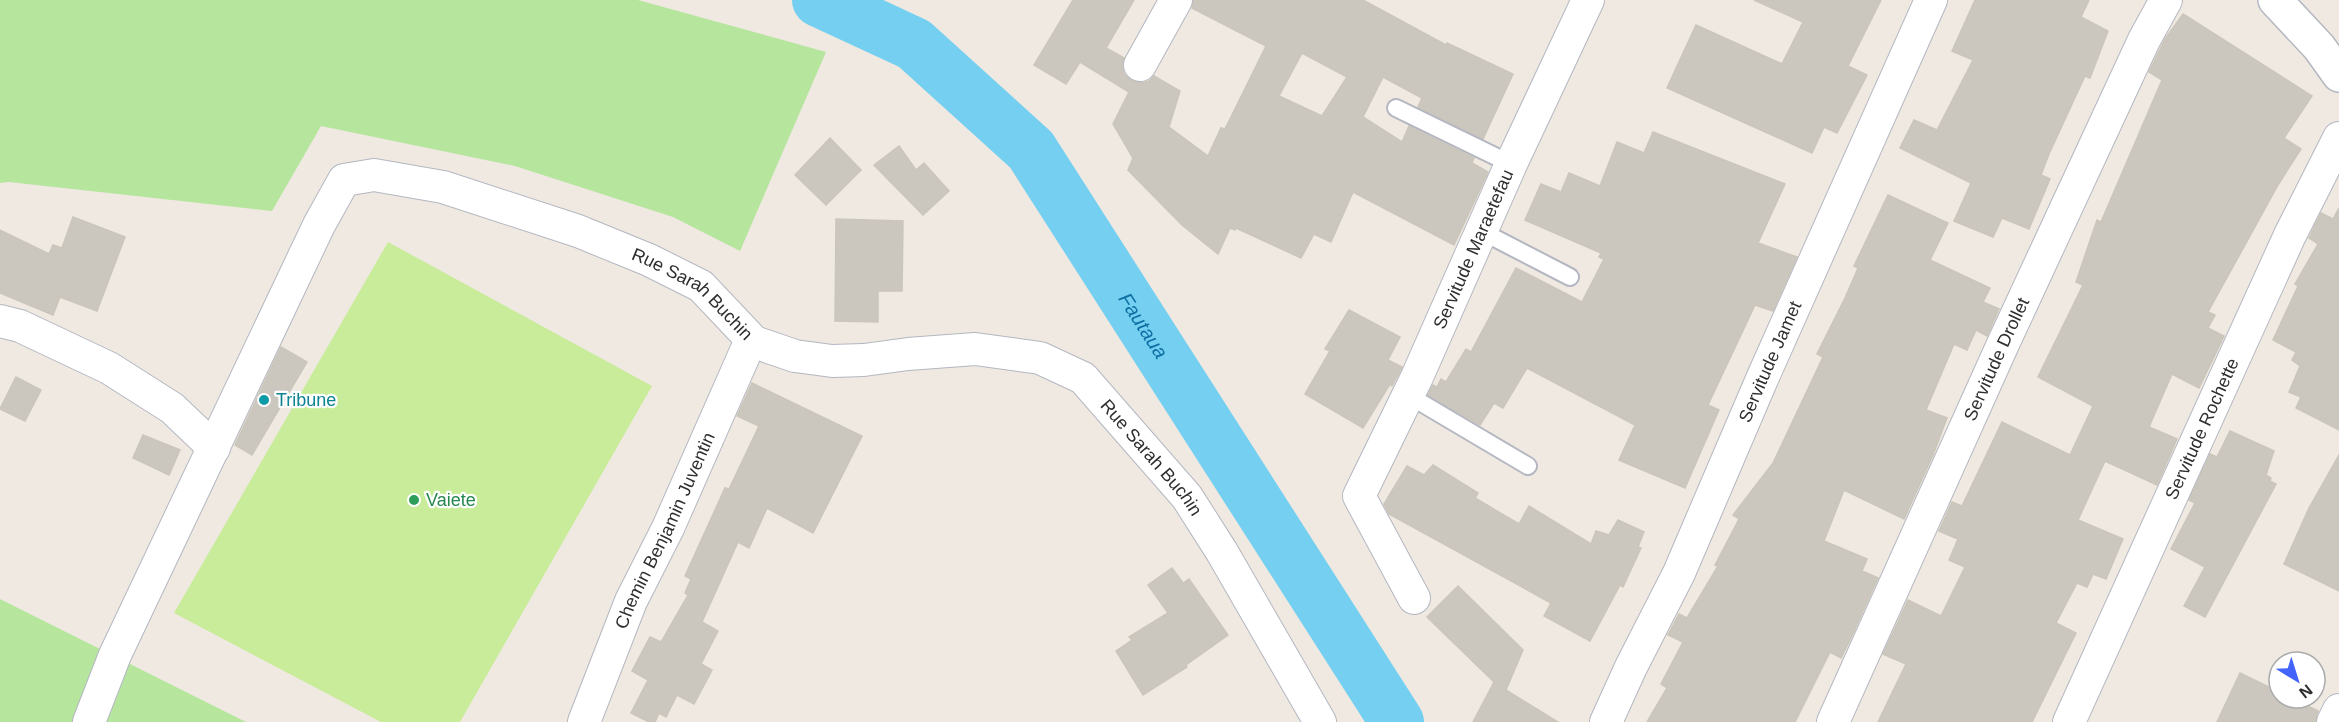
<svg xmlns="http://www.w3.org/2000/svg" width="2339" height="722" font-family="Helvetica,sans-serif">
<rect width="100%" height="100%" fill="#efe9e1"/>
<g fill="#b6e59e">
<path d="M0 0H638L826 52 740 251 673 217 515 166 321 126 272 211 9 182 0 183Z"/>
<path d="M0 599 246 722H0Z"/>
</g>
<path fill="#c9ec9a" d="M388 242 652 386 460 722H381L174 613Z"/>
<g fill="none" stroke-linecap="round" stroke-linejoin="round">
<path stroke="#75cff0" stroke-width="54" id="s1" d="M819 0 914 44 1031 150 1397 722"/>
</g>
<g fill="#cbc7bf" stroke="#cbc5ba" stroke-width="1.5" fill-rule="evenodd">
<path d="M1073 0H1134L1106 48 1124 58 1122 66 1124 74 1131 80 1141 83 1149 81 1154 76 1180 91 1169 127 1208 156 1221 128 1225 129 1266 46 1192 8 1194 0H1363L1446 45 1447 43 1513 74 1483 139 1418 107 1422 98 1383 77 1363 117 1402 142 1409 126 1474 158 1472 163 1488 172 1454 245 1353 192 1331 242 1314 234 1301 258 1236 228 1235 230 1230 228 1218 254 1182 225 1128 170 1133 158 1113 124 1129 92 1080 62 1066 84 1034 65ZM1302 53 1347 77 1322 116 1279 96Z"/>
<path d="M1754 0H1881L1848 66 1867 75 1837 133 1824 127 1812 153 1667 88 1696 25 1782 64 1803 22Z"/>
<path d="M1975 0H2089L2081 17 2108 31 2090 78 2085 76 2049 154 2041 175 2050 179 2029 229 2002 218 1993 237 1954 221 1971 183 1900 148 1914 120 1937 130 1973 60 1952 51Z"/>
<path d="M2183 14 2312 96 2284 138 2301 149 2278 185 2208 312 2215 315 2208 328 2224 336 2199 388 2172 374 2149 427 2177 439 2157 485 2105 461 2078 520 2123 539 2106 579 2093 574 2087 587 2077 583 2056 623 2076 633 2032 722H1878L1906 664 1883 654 1908 600 1941 616 1965 567 1949 560 1958 539 1939 531 1952 502 1962 506 2002 422 2070 455 2093 406 2038 377 2083 285 2076 282 2097 220 2101 222 2162 80 2149 72 2165 39Z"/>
<path d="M1653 132 1785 184 1758 243 1797 257 1773 311 1755 305 1708 405 1719 410 1685 488 1619 460 1635 425 1527 368 1503 408 1494 403 1480 425 1428 395 1433 385 1437 387 1441 379 1446 382 1466 349 1471 352 1516 268 1582 302 1604 259 1599 257 1601 253 1525 220 1541 184 1561 192 1569 173 1600 186 1617 142 1644 153Z"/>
<path d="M830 138 861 170 826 205 795 175Z"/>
<path d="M899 146 916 170 924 163 949 191 923 215 874 165Z"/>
<path d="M1888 195 1948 223 1930 260 1990 288 1983 302 1999 309 1987 336 1976 330 1967 350 1954 344 1926 410 1947 418 1933 455 1904 519 1844 490 1824 541 1867 559 1862 571 1878 578 1850 640 1841 658 1830 652 1795 722H1647L1667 688 1661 684 1683 642 1668 635 1679 614 1687 618 1718 566 1715 565 1739 519 1733 515 1773 463 1823 357 1817 354 1845 298 1858 268 1854 266Z"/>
<path d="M2339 208V430L2296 408 2301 397 2289 392 2300 366 2292 360 2296 352 2273 340 2298 286 2295 284 2318 244 2309 238 2321 213 2333 219Z"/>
<path d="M73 217 125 237 97 311 60 297 53 315 0 293V230L49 254 53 245 62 248Z"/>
<path d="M836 219 903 221 902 291H878V322L835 321Z"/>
<path d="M1349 310 1400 337 1388 360 1402 367 1392 386 1390 384 1363 428 1305 394 1330 351 1325 349Z"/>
<path d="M281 347 307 362 252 455 235 445Z"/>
<path d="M16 377 41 390 25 421 0 409Z"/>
<path d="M752 383 862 436 813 533 767 508 749 548 738 542 702 622 718 631 701 664 712 670 694 704 677 695 666 717 659 713 655 722H649L631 713 648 680 632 671 650 637 661 642 688 595 685 593 691 579 685 576 725 488 729 489 759 426 737 416Z"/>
<path d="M2230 431 2274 451 2266 475 2271 478 2270 481 2276 484 2205 617 2184 606 2205 567 2171 549 2195 503 2189 500 2210 454 2217 457Z"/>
<path d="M143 435 180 450 169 475 133 458Z"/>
<path d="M2339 455V591L2284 564 2309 508Z"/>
<path d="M1433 465 1478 493 1475 498 1519 524 1529 506 1591 544 1596 531 1609 535 1618 520 1644 532 1638 547 1641 548 1623 587 1620 585 1590 641 1544 616 1551 603 1389 514 1384 504 1407 466 1424 475Z"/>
<path d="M1172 568 1183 583 1189 579 1228 635 1186 665 1187 667 1143 695 1116 651 1132 640 1129 637 1168 613 1148 585Z"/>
<path d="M1458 586 1523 650 1506 690 1558 722H1473L1494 682 1427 617Z"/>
<path d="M2240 673 2279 692V698H2291L2318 711 2315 722H2217Z"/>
</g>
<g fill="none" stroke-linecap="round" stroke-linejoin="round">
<defs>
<g id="lane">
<path d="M1396 108 1511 164"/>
<path d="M1481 231 1570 277"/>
<path d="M1408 395 1528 466"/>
</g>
<g id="street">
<path d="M1140 65 1176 0"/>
<path d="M0 321 20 326 109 368 172 408 214 448"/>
<path id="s2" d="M1414 598 1359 496 1417 377 1511 164 1588 0"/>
<path id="s3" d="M89 722 115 655 319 225 344 180 374 175 443 187 578 231 649 260 701 286 754 342 795 356 832 361 864 360 908 354 975 349 1040 358 1083 378 1187 497 1222 552 1320 722"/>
<path id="s4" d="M584 722 631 601 668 528 746 351 754 342"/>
<path id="s5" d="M1606 722 1631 667 1679 573 1762 379 1931 0"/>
<path id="s6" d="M1833 722 2003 344 2144 40 2166 0"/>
<path id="s7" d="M2069 722 2290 235 2339 138"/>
<path d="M2333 722 2339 710"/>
</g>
<path id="secondary" d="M2275 0 2319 47 2339 75"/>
</defs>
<use href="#lane" stroke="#b4b7c1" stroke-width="20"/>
<use href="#street" stroke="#b4b7c1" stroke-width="34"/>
<use href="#secondary" stroke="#b4b7c1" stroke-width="36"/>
<use href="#lane" stroke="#fff" stroke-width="16"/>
<use href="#street" stroke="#fff" stroke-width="32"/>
<use href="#secondary" stroke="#fff" stroke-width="33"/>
</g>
<circle fill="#0f9aa8" stroke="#fff" stroke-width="2" cx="264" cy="400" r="6"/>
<circle fill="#2e9e5b" stroke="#fff" stroke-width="2" cx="414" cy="500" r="6"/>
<g text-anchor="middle" stroke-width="4.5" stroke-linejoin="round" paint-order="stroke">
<g font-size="18" fill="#2e2e2e" stroke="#fff">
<text dy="6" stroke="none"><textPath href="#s2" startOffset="388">Servitude Maraetefau</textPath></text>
<text dy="6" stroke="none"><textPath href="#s3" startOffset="974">Rue Sarah Buchin</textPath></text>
<text dy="6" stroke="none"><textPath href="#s6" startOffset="398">Servitude Drollet</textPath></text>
<text dy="6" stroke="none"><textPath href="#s5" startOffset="396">Servitude Jamet</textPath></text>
<text dy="6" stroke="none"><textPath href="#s7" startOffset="322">Servitude Rochette</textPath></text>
<text dy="6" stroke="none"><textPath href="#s3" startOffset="1496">Rue Sarah Buchin</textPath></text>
<text dy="6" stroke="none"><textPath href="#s4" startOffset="208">Chemin Benjamin Juventin</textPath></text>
</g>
<g font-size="18" fill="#0d838f" stroke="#fff" text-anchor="start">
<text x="276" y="406">Tribune</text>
</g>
<g font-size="18" fill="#27864d" stroke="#fff" text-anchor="start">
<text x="426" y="506">Vaiete</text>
</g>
<g font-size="20" font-style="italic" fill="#0d6fa3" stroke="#fff">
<text dy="7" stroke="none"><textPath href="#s1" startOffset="471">Fautaua</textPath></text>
</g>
</g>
<g transform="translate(2297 680) rotate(142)"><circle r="28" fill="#ffffff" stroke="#ababab" stroke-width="1.5"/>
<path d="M0-4.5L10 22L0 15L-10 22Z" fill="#4264fb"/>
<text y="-9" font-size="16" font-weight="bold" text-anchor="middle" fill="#2e2e2e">N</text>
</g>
</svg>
